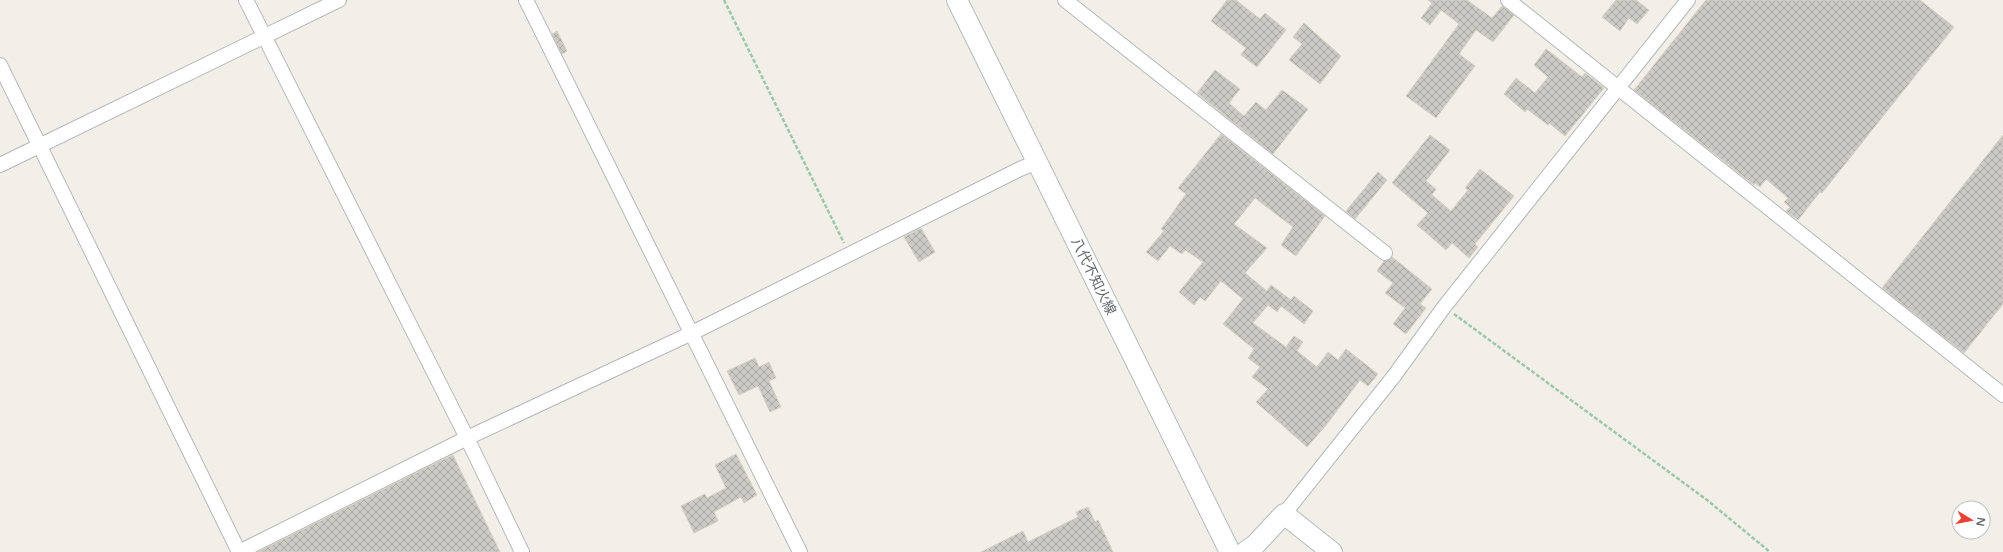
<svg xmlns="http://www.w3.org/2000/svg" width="2003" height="552" font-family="'Varela Round','Noto Sans JP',sans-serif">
<defs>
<pattern id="building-cross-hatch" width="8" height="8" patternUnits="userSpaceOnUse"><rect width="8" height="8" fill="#cccac5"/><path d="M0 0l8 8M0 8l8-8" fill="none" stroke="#a9a8a4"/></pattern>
</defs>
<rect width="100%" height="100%" fill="#f1efe8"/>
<g fill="url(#building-cross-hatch)" stroke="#d6d1c6">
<path d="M1227 0H1236L1260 19 1265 13 1286 30 1257 67 1241 55 1246 48 1211 21Z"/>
<path d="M1428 0H1467L1492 18 1502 6 1514 15 1493 42 1476 30 1459 54 1475 66 1436 118 1406 96 1459 24 1441 10 1430 25 1421 18 1432 3Z"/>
<path d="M1616 0H1636L1649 10 1637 24 1629 18 1620 31 1602 17Z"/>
<path d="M1706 0H1920L1954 27 1822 193 1820 192 1798 220 1786 211 1790 207 1784 202 1788 198 1766 179 1760 187 1755 183 1754 185 1634 90Z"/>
<path d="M1304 23 1341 56 1320 84 1289 60 1302 44 1293 37Z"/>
<path d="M557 31 567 51 562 54 552 34Z"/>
<path d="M1546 49 1582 77 1585 73 1604 88 1565 136 1549 123 1548 125 1527 109 1525 112 1504 94 1516 78 1535 93 1548 77 1534 65Z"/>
<path d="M1215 70 1240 89 1229 103 1244 116 1256 102 1266 110 1282 90 1308 109 1273 154 1197 93Z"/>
<path d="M1221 134 1325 216 1296 256 1281 245 1293 227 1255 198 1234 224 1267 248 1245 273 1267 291 1271 285 1291 300 1294 296 1313 311 1304 324 1281 306 1277 312 1268 305 1253 323 1286 347 1294 336 1303 342 1297 351 1317 367 1328 352 1338 360 1346 349 1378 374 1368 386 1360 380 1327 424 1307 447 1256 402 1268 389 1252 377 1260 367 1248 358 1254 349 1223 324 1243 299 1221 281 1205 301 1200 297 1194 305 1179 292 1203 262 1185 250 1182 254 1170 246 1158 261 1146 252 1164 231 1161 229 1186 194 1178 188Z"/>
<path d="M1430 135 1450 150 1426 181 1436 189 1432 195 1451 211 1468 190 1465 188 1480 169 1514 196 1475 244 1478 247 1469 258 1452 243 1446 250 1417 225 1428 213 1392 183Z"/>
<path d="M2003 135V304L1964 353 1882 288Z"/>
<path d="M1378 172 1387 180 1355 219 1346 211Z"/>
<path d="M921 228 935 252 919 262 904 237Z"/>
<path d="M1392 257 1432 289 1420 304 1426 308 1406 334 1393 324 1405 308 1385 293 1393 283 1377 271 1384 261Z"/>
<path d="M755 358 759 367 769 362 776 378 769 381 781 407 770 412 758 386 739 395 727 371Z"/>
<path d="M736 454 757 495 744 503 741 497 714 512 718 521 694 533 681 506 705 494 707 498 726 488 715 465Z"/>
<path d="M453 455 500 552H258L426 468Z"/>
<path d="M1088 507 1095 522 1098 520 1113 552H981L1023 531 1028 542 1078 517 1076 512Z"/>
</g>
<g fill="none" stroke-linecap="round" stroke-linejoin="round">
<defs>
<g id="street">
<path d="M246 0 467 438 522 552"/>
<path d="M526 0 800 552"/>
<path d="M1065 0 1385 253"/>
<path d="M1508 0 2003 395"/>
<path d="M0 65 239 552 467 438 692 333 1020 169 1037 162"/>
<path d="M0 165 339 0"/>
<path d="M1284 514 1394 376 1444 307 1688 0"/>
</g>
<g id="secondary">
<path d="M957 0 1230 552"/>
<path d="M1245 552 1255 545 1284 514 1332 552"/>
</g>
</defs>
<use href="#street" stroke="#b5b8bc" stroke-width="16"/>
<use href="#secondary" stroke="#b6babf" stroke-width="22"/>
<g stroke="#9cc7a9" stroke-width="2.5" stroke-dasharray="4 2" stroke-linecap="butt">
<path d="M724 0 844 243"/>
<path d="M1454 314 1707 500 1770 552"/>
</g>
<use href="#street" stroke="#fff" stroke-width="14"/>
<use href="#secondary" stroke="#fff" stroke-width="20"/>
</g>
<g text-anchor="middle" stroke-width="3" stroke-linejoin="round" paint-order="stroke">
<g font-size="14" fill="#5f6368" stroke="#fff">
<text transform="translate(1094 276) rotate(64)" y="5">八代不知火線</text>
</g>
</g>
<g transform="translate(1971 520) rotate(100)"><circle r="19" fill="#ffffff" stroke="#bfc1c3"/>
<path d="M0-3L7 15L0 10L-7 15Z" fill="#ea4335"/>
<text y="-6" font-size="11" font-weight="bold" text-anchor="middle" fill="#5f6368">N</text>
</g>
</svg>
